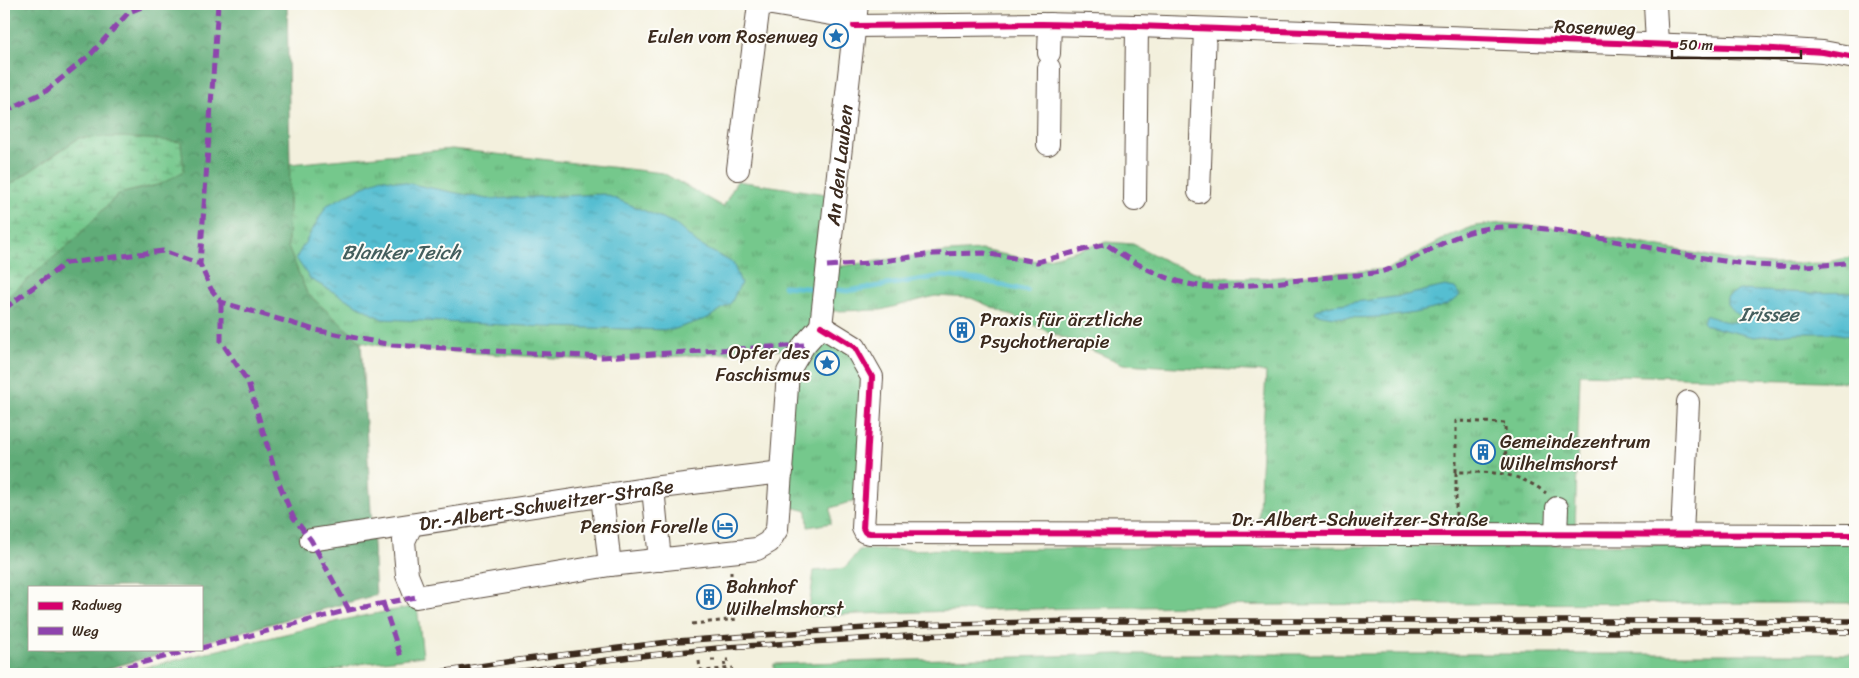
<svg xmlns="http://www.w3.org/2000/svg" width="1859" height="678" font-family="Sriracha,sans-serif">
<defs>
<pattern id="forest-crowns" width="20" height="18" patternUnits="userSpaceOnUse" patternTransform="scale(1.25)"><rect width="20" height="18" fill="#60ac78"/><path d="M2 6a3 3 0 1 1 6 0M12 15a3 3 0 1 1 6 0" fill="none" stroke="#508c62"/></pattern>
<pattern id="wetland-marsh" width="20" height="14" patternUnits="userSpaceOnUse" patternTransform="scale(1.25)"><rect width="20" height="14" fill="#75c88c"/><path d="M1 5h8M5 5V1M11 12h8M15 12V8" fill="none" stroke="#61a372"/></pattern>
<pattern id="park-tufts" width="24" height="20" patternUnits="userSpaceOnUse" patternTransform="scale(1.25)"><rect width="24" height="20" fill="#75c88c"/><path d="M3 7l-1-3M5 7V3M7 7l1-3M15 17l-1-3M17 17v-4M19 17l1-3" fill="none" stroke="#61a372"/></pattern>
<pattern id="water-ripples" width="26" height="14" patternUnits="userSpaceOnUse" patternTransform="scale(1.25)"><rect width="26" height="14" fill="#55bed1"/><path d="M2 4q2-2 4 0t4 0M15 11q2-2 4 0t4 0" fill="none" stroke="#489ba9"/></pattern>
</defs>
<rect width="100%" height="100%" fill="#fdfcf7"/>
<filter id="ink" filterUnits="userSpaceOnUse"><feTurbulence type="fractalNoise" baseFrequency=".02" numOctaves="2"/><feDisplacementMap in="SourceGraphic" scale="10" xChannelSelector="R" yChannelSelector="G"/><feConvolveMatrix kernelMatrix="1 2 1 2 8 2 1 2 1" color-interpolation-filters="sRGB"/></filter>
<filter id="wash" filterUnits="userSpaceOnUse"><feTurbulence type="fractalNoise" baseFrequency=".0096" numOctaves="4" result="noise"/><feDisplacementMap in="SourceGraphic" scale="20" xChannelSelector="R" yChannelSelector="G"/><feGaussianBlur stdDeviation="1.12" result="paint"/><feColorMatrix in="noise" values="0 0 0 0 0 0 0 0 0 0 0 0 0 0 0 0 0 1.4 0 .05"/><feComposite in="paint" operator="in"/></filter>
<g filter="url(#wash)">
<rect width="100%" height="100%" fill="#f3f0dd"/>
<g fill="#75c88c" stroke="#587955">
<path d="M1855 543V603C1506 604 1157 602 808 616L814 571 845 568 859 550Z"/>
<path d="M417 606 423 656 359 664 320 674H118L352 618Z"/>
<path d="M1120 654H1855V674H991L990 670 855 674H774V664Z"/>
</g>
<path fill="url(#forest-crowns)" stroke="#4e6b4b" d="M4 4H287L290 164 288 247 307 293 361 342 376 595 201 643V587H29V649H179L88 674H4V300L75 239 118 194 161 184 79 138 4 189Z"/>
<path fill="url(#wetland-marsh)" stroke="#587955" d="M123 137 181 142 184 171 161 184 118 194 75 239 4 300V189L79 138Z"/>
<g fill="url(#park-tufts)" stroke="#587955">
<path d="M452 149 663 173 723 207 737 181 833 195 822 269 933 253 981 250 1038 261 1106 242 1133 244 1172 264 1209 277 1267 278 1388 269 1449 236 1475 226 1502 223 1558 228 1736 261 1774 264 1823 263 1855 256V382L1580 374 1575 529 1258 530 1266 372 1123 364 971 298 935 296 881 310 833 311 796 349 604 361 392 348 361 342 307 293 288 247 290 164Z"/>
<path d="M825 343 842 346 872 377 865 497 831 508V523L808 527 807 511 780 504 793 376 805 352Z"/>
</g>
<g fill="url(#water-ripples)" stroke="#487478">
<path d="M381 178 487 199 604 194 674 223 698 244 733 263 741 283 731 303 708 318 672 330 544 327 382 319 310 279 296 258 327 205Z"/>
<path d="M1445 286 1455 288 1460 295C1446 317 1339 323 1315 313L1316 310 1331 305 1402 296Z"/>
<path d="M1738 290 1811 293 1855 292V337L1833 333H1797L1754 337 1707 326 1703 322 1705 315C1719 320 1734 326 1747 319L1734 312 1727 304V297Z"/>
</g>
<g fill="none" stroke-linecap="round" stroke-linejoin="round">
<g stroke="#55bed1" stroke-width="5">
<path d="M784 286 819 289"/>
<path d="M830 289 847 291 943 276 980 280 1027 291"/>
</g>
</g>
</g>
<g filter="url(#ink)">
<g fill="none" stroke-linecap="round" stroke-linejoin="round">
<defs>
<g id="minor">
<path d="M772 4 855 18"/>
<path d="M1655 4 1657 44"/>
<path d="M854 26 1042 24 1137 26 1758 48 1823 52 1855 58"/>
<path d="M1049 53 1050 24"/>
<path d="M1048 144 1049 68"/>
<path d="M738 169 759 4"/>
<path d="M1199 192 1205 29"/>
<path d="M1135 200 1137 26"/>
<path d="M821 326 855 347 872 377 863 528 865 532 870 533 1855 535"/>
<path id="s1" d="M821 326 857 4"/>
<path d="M653 488 660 560"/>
<path d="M602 496 610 565"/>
<path d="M411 526 404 541 407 575 416 597 610 565 757 549 769 542 777 529 788 372 804 345 821 326"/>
<path d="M1556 535 1557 508"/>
<path d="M1682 535 1688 402"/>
<path id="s2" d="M311 540 652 488 782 472"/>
</g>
</defs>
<use href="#minor" stroke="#57483b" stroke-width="24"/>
<g stroke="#57483b" stroke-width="3" stroke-dasharray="4 4" stroke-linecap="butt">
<path d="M1456 472V421L1505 423 1506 473"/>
<path d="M1456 516V472C1491 472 1517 471 1546 493"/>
<path d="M731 571V588"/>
<path d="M733 606 753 604"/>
<path d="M692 624 738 619"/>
<path d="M711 660H716"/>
<path d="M699 661 700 669 704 671 733 668"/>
<path d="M726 674 724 660H729"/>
</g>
<use href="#minor" stroke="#fff" stroke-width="22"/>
<defs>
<g id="rail">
<path d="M427 674 519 660 677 641 910 625 1078 621H1855"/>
<path d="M498 674 631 657 728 647 910 636 1077 632H1855"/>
</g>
</defs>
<use href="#rail" stroke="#3b2a1e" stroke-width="5.5"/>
<use href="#rail" stroke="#fdfcf7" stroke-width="4" stroke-dasharray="11" stroke-linecap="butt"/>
<g stroke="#8e44ad" stroke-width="5" stroke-dasharray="10 5" stroke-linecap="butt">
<path d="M218 4 200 264 211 289 221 302 315 330 392 345 602 357 804 345"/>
<path d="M4 112 46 91 91 54 129 12 149 4"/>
<path d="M827 266 869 263 933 254 984 253 1037 262 1106 244C1136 265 1174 286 1212 287 1248 287 1285 281 1321 278 1341 275 1372 276 1390 269 1432 253 1454 229 1501 227 1541 225 1581 235 1620 242 1671 251 1722 264 1774 266 1801 267 1828 265 1855 262"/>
<path d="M221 302V341L248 382 278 481 293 517 311 540 349 610"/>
<path d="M4 309 66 263 163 251 200 264"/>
<path d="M383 603 401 657"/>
<path d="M201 648 349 610 416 597"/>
<path d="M98 674 195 649"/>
</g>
<defs>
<g id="cycleway">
<path d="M854 26 1042 24 1137 26 1758 48 1823 52 1855 58"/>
<path d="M821 326 855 347 872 377 863 528 865 532 870 533 1855 535"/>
</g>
</defs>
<use href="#cycleway" stroke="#fdfcf7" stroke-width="9"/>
<use href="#cycleway" stroke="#d6006c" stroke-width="6"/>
</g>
</g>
<defs>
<symbol id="sight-ring" viewBox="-11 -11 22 22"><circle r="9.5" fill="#fdfcf7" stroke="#1f6fb2" stroke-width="1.5"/><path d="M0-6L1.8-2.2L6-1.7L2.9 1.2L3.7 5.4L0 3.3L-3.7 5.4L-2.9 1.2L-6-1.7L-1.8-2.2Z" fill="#1f6fb2"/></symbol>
<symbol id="building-ring" viewBox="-11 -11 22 22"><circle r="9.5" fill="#fdfcf7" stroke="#1f6fb2" stroke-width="1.5"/><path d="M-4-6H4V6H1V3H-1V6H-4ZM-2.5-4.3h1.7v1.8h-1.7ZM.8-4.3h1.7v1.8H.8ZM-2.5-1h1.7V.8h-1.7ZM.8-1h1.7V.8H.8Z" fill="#1f6fb2"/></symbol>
<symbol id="hotel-ring" viewBox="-11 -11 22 22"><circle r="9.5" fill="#fdfcf7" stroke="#1f6fb2" stroke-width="1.5"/><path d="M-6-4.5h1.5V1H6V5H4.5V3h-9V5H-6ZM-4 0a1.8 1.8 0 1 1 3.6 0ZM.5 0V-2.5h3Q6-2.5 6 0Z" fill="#1f6fb2"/></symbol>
</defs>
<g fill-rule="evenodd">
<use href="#sight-ring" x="822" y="22" width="28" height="28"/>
<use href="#building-ring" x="948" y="316" width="28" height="28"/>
<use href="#sight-ring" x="813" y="349" width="28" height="28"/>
<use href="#building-ring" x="1469" y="438" width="28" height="28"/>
<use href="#hotel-ring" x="711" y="512" width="28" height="28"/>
<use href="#building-ring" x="695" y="583" width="28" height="28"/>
</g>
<g text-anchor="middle" stroke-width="4" stroke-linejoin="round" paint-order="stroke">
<g font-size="19" fill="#3b2a1e" stroke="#fdfcf7">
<text transform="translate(1595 27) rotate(2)" y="7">Rosenweg</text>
<text dy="7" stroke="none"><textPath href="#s1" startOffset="162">An den Lauben</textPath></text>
<text dy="7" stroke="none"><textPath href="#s2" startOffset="238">Dr.-Albert-Schweitzer-Straße</textPath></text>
<text x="1360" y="526">Dr.-Albert-Schweitzer-Straße</text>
</g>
<g font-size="19" fill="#3b2a1e" stroke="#fdfcf7" text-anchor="end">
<text x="818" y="43">Eulen vom Rosenweg</text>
<text x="980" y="326" text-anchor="start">Praxis für ärztliche<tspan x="980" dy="22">Psychotherapie</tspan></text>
<text x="810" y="359">Opfer des<tspan x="810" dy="22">Faschismus</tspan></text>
<text x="1500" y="448" text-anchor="start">Gemeindezentrum<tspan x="1500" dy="22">Wilhelmshorst</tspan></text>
<text x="708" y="533">Pension Forelle</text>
<text x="726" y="593" text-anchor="start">Bahnhof<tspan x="726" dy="22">Wilhelmshorst</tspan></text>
</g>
<g font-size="20" font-style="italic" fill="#445e5d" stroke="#fdfcf7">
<text x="401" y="259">Blanker Teich</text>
<text x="1769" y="321">Irissee</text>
</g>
</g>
<rect width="1859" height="678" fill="none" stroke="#fdfcf7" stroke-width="20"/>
<rect x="28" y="586" width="175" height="65" fill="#fdfcf7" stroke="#afa8a0"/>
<rect x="38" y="602" width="25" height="8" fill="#d6006c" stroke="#afa8a0"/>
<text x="72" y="610" font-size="15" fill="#3b2a1e">Radweg</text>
<rect x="38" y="627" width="25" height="8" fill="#8e44ad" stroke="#afa8a0"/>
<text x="72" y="636" font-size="15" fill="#3b2a1e">Weg</text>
<path d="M1672 50v8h129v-8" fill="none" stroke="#3b2a1e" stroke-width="2.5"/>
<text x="1679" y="50" font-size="15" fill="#3b2a1e" stroke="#fdfcf7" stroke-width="4" paint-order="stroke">50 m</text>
</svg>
